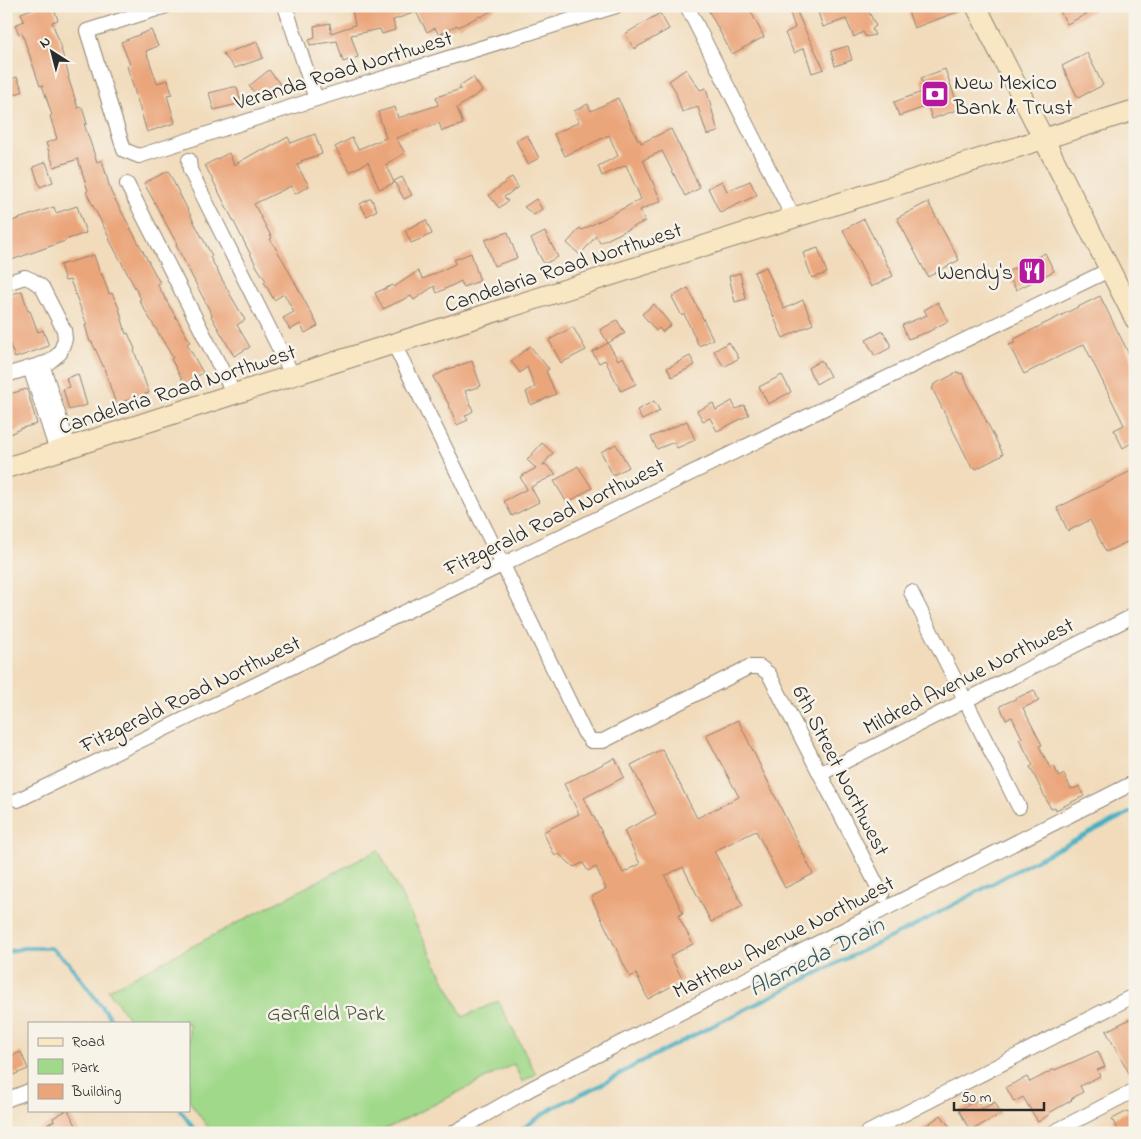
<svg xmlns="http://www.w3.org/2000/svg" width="1141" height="1139" font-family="'Indie Flower',sans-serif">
<rect width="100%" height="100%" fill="#f7f3e8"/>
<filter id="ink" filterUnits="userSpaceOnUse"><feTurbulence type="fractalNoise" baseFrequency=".02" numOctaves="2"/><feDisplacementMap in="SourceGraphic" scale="10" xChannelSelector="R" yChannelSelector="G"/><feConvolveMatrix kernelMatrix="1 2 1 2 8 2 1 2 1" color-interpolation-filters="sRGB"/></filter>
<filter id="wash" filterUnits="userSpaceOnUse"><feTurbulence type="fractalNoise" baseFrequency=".0096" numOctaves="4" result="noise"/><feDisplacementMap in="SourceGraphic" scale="20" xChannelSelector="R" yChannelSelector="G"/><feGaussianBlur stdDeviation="1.12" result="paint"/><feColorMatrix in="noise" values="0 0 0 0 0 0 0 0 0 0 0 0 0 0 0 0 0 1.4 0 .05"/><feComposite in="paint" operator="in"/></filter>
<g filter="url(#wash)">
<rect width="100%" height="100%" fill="#f1dbbb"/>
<path fill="#a1d98b" stroke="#66825b" d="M378 850 463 1017 498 1001 536 1074 522 1082 514 1064 378 1133H212L189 1101V1023H132L108 990Z"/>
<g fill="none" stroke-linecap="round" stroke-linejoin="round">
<g stroke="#42aec1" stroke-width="4">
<path d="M6 952 24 948H51L68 962 114 1023"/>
<path d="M180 1110 197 1133"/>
<path d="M513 1133 520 1130 554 1107 597 1087 639 1063 841 961 916 925 1032 862 1135 810"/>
</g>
</g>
<g id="blocks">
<g fill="#eba57a">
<path d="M40 6H53L58 20 52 22 62 49H61L69 76 68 77 78 108 82 107 87 124H84L97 162 102 160 111 192 160 283 157 284 190 342 187 344 203 373 184 383 171 359 173 358 139 300 141 299 109 239H110L86 192 88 191 78 159 54 167 46 143 57 139 50 116 52 115 42 85 40 86 22 33 19 34 15 25 24 21 21 13Z"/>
<path d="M356 6H499L481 17 480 16 458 27 457 25 439 35 435 28 427 32 416 12 393 20 395 30 382 34 380 29 351 35 358 57 343 62 337 41 310 45 309 40 315 38 314 26 330 23 331 33 355 25 352 9 356 8Z"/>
<path d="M706 6H748L764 37 732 54Z"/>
<path d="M816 6H866L876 26 872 29 875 35 866 37 863 32 854 37 846 19 823 27Z"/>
<path d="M906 6H964L965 9 914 28Z"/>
<path d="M1064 6H1102L1067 24 1059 9Z"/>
<path d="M795 7 804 28 824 69 812 73 804 48 794 53 785 33 795 28 789 10Z"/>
<path d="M660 13 669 29 634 49 625 34Z"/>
<path d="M151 30 158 46 146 51 157 83 168 80 172 94 167 95 175 123 147 132 127 66 130 64 121 42Z"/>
<path d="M257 42 263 58 235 68 223 54Z"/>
<path d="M848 46 852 60 835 66 831 51Z"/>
<path d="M1087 53 1103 85 1078 98 1062 66Z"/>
<path d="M686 69 700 90 706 88 718 132 707 135 698 107 682 112 675 90 669 81Z"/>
<path d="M945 69 959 109 932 119 928 106 899 116 894 102 925 91 921 78Z"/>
<path d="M269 70 280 84 260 99 249 86Z"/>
<path d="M17 77 23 91 9 97 6 90V81Z"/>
<path d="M473 77 482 91 457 108 463 124 442 131 439 123 396 138 405 153 386 164 394 183 379 189 368 162 350 172 335 147 352 138 358 149 386 138 378 112 395 107 398 118 438 105 436 97 461 89 459 86Z"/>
<path d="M233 87H237L241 103 214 110 209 93Z"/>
<path d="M618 98 638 140H640L641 143 671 129 700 188 685 196 662 151 643 160 661 201 640 210 645 221 600 243 596 236 580 255 567 243 580 228 582 230 641 199 626 165 602 176 598 166 618 156 609 135 565 156 554 134 579 122 574 111 588 104 591 111Z"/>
<path d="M315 134 322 154 301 161 302 162 297 165 309 186 295 194 291 186 254 204 272 238 270 239 284 262 318 326 305 333 300 324 290 330 283 318 294 312 284 294 274 300 264 282 266 281 257 267 205 165 229 153 234 165 262 149 263 151 288 137 291 143Z"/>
<path d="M527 135 539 158 528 164 516 141Z"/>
<path d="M46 162 53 182 40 187 33 167Z"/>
<path d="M168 171 195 224 212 256 210 257 231 296 245 320 237 325 250 347 234 356 211 316 212 315 176 245 177 244 144 183Z"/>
<path d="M402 177 412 195 404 199 394 181Z"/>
<path d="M512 177 518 187 504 197 508 201 499 208 489 195Z"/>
<path d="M722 181 727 191 750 181 757 195 720 213 708 188Z"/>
<path d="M371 198 377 210 367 216 360 204Z"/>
<path d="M536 199 542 209 534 215 524 207Z"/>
<path d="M928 202 959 260 928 277 897 218Z"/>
<path d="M77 206 86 233 65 240V241L6 262V223L54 207 56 213Z"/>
<path d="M864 219 893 276 871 287 843 230Z"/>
<path d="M426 220 432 234 411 243 405 230Z"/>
<path d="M508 232 517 258 494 266 485 240Z"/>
<path d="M545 232 558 257 544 264 531 239Z"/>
<path d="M818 248 827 273 812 278 803 253Z"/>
<path d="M471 253 480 281 463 287 461 281 437 293 434 286 414 300 411 296 383 309 375 293 393 285 394 287 418 271 423 279 455 264 454 260Z"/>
<path d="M1045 253 1054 271 1016 290 1007 272Z"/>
<path d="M94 255 100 274H102L109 294 112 293 119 308 126 334 128 333 135 349 134 350 149 393 116 404 104 368 92 342H90L85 325H87L70 280 65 281 60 265Z"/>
<path d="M766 267 784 309 803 300 813 324 783 338 754 272Z"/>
<path d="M740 273 746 299 735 302 729 276Z"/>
<path d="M688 288 713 339 699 346 684 314 682 316 672 297Z"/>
<path d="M22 291 28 311H30L38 332 43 330 49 346 15 358 6 334V296Z"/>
<path d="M1100 296 1135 366V446L1133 442 1123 448 1114 430 1124 425 1084 344 1024 374 1009 345 1015 343 1013 340 1028 332Z"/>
<path d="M938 302 948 321 928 332 908 339 902 325 927 315 924 310Z"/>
<path d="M654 304 671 325 662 332 659 328 656 331 642 314Z"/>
<path d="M617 320 625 333 608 343 618 360 623 357 636 384 621 391 605 360 599 363 592 352 608 343 600 330Z"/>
<path d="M573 327 586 350 561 363 549 340Z"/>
<path d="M883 331 890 344V348L875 356 866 340Z"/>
<path d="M729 342 739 358 724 367 714 351Z"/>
<path d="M530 346 549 369 546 371 556 394 531 405 526 392 535 387 527 367 520 373 511 361Z"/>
<path d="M690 356 695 365 672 377 667 368Z"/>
<path d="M821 360 830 376 816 384 808 368Z"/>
<path d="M472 361 481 386 465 391 473 411 465 416 468 420 457 425 448 403 433 377 446 370Z"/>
<path d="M958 372 960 374 962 373 1003 454 1001 455V456L976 469 975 467 972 468 932 388 934 387 933 385Z"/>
<path d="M78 374 87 405 69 410 63 389 69 387 66 378Z"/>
<path d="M782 375 791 392 768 404 759 387Z"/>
<path d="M27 389 37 424 22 428 6 436V395Z"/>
<path d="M654 401 660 411 642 420 637 410Z"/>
<path d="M732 401 736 409 744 405 749 415 717 431 710 418 703 421 697 411 713 403 716 410Z"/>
<path d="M687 421 695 440 677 448 674 442 657 449 651 437Z"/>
<path d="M542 443 553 453 542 466 545 464 556 474 531 487 539 502 512 516 504 501 527 489 520 477 536 468 527 460Z"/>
<path d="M616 444 629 467 613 475 601 452Z"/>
<path d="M578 466 592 488 567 503 554 481Z"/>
<path d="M1135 469V538L1106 552 1090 520 1068 531 1057 508Z"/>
<path d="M1034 690 1039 701 1023 708 1042 745 1039 746 1050 768 1054 766 1059 777 1064 774 1071 789 1073 788 1074 789 1079 786 1084 796 1056 810 1055 807 1051 809 1030 767 1033 765 1019 739 1022 738 1012 717 1006 720 1000 706Z"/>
<path d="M738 720 813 874 785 888 756 831 714 851 743 906 711 922 683 867 665 876 683 913 678 916 693 944 670 956 683 980 648 999 636 974 630 977 591 897 606 889 596 867 588 871 583 863 574 867 559 854 555 856 543 832 579 814 564 784 615 758 624 777 584 798 623 873 640 864 624 831 656 814 631 765 662 749 697 818 739 797 706 735Z"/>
<path d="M1135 1018V1081L1134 1082 1106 1031 1130 1019 1131 1020Z"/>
<path d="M1098 1051 1105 1067 1097 1070 1100 1076 1080 1086 1083 1092 1071 1099 1072 1100 1049 1113 1050 1114 1038 1122 1023 1097 1014 1102 1006 1087 1027 1077 1030 1082 1055 1069V1070Z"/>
<path d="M21 1052 28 1069 6 1078V1058Z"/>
<path d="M977 1100 982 1109 995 1102 1001 1114 970 1131 959 1110Z"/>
<path d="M67 1110H68L80 1133H30L54 1121 53 1118Z"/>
<path d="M1128 1111 1135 1124V1126L1123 1133H1119L1112 1119Z"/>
<path d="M941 1115 954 1133H916Z"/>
</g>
</g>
</g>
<g filter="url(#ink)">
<use href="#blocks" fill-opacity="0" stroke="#8e8373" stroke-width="1"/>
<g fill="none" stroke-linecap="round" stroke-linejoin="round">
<defs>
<g id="minor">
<path d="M166 6 87 31 124 150 139 156 316 99 616 6"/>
<path d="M285 6 316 99"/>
<path d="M687 6 793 217"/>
<path d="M189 160 190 170 293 376"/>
<path d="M127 184 234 394"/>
<path d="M6 283 25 277 32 280 42 287 64 330 65 339 60 353 49 362 6 375"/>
<path d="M394 344 503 565 584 732 591 741H603L749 667H760L769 674 882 895"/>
<path d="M42 364 69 448"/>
<path d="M30 368 57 451"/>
<path d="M911 592 1019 807"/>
<path d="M820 774 1135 615"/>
<path d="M18 800 1109 270"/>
<path d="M6 1100 29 1091"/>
<path d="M453 1133 532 1088 1135 782"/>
<path d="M867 1133 1135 995"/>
<path d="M1052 1133 1135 1090"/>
</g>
<g id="secondary">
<path d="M976 6 1135 319"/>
<path d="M6 468 234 394 1135 110"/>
</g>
</defs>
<use href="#minor" stroke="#8e8373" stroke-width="16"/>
<use href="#secondary" stroke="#8e8373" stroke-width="22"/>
<use href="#minor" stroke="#fff" stroke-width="14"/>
<use href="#secondary" stroke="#f9e7c3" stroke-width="20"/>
</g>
</g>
<defs>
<symbol id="bank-square" viewBox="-11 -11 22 22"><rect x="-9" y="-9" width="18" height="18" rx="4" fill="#b5179e" stroke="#f7f3e8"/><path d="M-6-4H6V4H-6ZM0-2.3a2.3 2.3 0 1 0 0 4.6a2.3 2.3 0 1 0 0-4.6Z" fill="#fff"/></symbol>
<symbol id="restaurant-square" viewBox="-11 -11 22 22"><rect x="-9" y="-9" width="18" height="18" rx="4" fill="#b5179e" stroke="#f7f3e8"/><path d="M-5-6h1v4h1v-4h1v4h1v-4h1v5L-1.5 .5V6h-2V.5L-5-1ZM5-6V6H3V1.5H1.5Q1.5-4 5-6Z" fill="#fff"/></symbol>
</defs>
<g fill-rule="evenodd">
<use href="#bank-square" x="919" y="78" width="32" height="32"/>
<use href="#restaurant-square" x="1016" y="255" width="32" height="32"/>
</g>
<g text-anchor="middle" stroke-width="5" stroke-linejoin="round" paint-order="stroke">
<g font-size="22" fill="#2b2b2b" stroke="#f7f3e8">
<text transform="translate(343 69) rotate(-17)" y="8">Veranda Road Northwest</text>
<text transform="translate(563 266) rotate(-18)" y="8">Candelaria Road Northwest</text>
<text transform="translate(177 388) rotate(-18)" y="8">Candelaria Road Northwest</text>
<text transform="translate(554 516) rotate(-26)" y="8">Fitzgerald Road Northwest</text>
<text transform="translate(968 675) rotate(-27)" y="8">Mildred Avenue Northwest</text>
<text transform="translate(190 693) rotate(-26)" y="8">Fitzgerald Road Northwest</text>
<text transform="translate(842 770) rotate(63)" y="8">6th Street Northwest</text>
<text transform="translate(783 936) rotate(-27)" y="8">Matthew Avenue Northwest</text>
</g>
<g font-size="22" fill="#2b2b2b" stroke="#f7f3e8" text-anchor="start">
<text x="954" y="89">New Mexico<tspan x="954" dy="25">Bank &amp; Trust</tspan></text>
<text x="1013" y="279" text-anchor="end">Wendy's</text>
</g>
<g font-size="22" fill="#485643" stroke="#f7f3e8">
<text x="326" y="1020">Garfield Park</text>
</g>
<g font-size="24" font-style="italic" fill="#335960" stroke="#f7f3e8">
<text transform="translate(816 956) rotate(-27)" y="8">Alameda Drain</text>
</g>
</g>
<rect width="1141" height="1139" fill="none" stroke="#f7f3e8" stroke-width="25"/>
<rect x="28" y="1022" width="162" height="90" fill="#f7f3e8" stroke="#a5a39c"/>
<rect x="38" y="1038" width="25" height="8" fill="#f9e7c3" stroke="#a5a39c"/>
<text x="72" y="1046" font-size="15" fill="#2b2b2b">Road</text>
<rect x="38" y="1059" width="25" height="15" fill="#a1d98b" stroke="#a5a39c"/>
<text x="72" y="1072" font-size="15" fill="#2b2b2b">Park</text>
<rect x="38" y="1084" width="25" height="15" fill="#eba57a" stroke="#a5a39c"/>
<text x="72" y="1096" font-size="15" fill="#2b2b2b">Building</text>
<g transform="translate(52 52) rotate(324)" stroke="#f7f3e8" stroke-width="4" paint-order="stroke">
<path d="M0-4L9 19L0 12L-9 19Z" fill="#2b2b2b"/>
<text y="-8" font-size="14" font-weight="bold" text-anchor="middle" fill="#2b2b2b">N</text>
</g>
<path d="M954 1102v8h90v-8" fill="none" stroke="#2b2b2b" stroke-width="2.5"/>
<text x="961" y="1102" font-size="15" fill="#2b2b2b" stroke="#f7f3e8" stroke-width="4" paint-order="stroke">50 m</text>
</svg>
